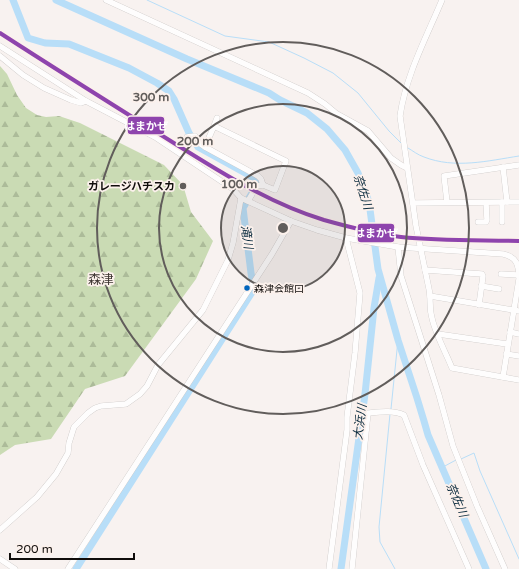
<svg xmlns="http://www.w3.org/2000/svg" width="519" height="569" font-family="'Varela Round','Noto Sans JP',sans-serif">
<defs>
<pattern id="forest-firs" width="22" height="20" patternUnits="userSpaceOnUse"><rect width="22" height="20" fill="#cadbb4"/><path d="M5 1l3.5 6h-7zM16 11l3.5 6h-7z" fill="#acbb99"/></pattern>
</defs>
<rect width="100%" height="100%" fill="#f8f2f0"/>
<path fill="url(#forest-firs)" d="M0 66 7 74 17 95 26 108 37 115 46 117 59 116 80 123 164 165 183 185 191 212 213 241 196 279 125 376 85 389 51 439 15 445 0 455Z"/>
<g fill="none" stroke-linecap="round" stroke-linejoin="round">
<g stroke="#b8def8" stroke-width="1">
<path d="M147 0 225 36 269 42 304 58 333 73 358 93 389 131 402 144"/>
<path d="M408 148C413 151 418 155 424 157 455 169 487 161 519 156"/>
<path d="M391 409 398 340"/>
<path d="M390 414 379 527 380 542 395 569"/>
<path d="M461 459 474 453 480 471 519 559"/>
<path d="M443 467 456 460"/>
</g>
<g stroke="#b8def8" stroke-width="7">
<path d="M13 0 28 38 45 43 69 44 129 68 157 83 169 91 174 99 189 133 198 147 256 179 258 183 243 208 251 273 254 289 76 569"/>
<path d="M56 0 187 59 269 93 280 100 307 113 327 129 345 150 358 173 369 202 378 269 398 340 417 398 424 421 428 435 486 569"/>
<path d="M341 569 365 394 374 308 379 278"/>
</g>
<defs>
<g id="minor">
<path d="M106 0 308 93 325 104 337 114 368 131 391 158 401 165 407 168"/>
<path d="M442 0C426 38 406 75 400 116L416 226 429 289C431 299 429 308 432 318 435 333 446 353 452 368L519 380"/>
<path d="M0 46 86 101 155 137 233 189 241 198 291 221 317 230 346 238 398 247 503 254C517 257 519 265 519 279L503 377"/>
<path d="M0 56 23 75 44 88 71 100 81 103 86 101"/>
<path d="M214 126 217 118"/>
<path d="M187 137 195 136 199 143 205 147 258 176 261 179 263 185"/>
<path d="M205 147 214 126 286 161 275 190 263 185 257 186 248 201"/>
<path d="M503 167 507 202"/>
<path d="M447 202 444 176 519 165"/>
<path d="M413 203 519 202"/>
<path d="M478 222H486L487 220 486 203"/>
<path d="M502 222V202"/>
<path d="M398 247 401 276 439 395 453 446 477 506 505 569"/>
<path d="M425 270 482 274 483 276 479 305"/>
<path d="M501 274 519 275"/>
<path d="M481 286 499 289"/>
<path d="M430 296 519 311"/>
<path d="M510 332 519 334"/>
<path d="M438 334 507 344"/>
<path d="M506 354 519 356"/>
<path d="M0 530 37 497 56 474 68 453 69 443 74 427 88 413 95 408 101 406 126 404 140 394 147 386 158 365 203 310 228 260 233 243 241 198"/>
<path d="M0 559 15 569"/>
<path d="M68 569 272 254 291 221"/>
<path d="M329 569 347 430V417L355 353 360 293 346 238"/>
<path d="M352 569 368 413C379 412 393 410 404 415L423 465 469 569"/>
</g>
</defs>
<use href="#minor" stroke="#c5c1bf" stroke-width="6"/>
<use href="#minor" stroke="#fefdfd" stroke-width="5.5"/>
<defs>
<path id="rail-1" d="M0 33C51 66 102 98 153 130 208 164 262 201 324 220 349 227 375 234 401 237 440 241 480 240 519 241"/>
</defs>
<use href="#rail-1" stroke="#fcf1ec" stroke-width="7"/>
<use href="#rail-1" stroke="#8e44ad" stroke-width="4"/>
</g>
<circle cx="283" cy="228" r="62" fill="#615d5b" fill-opacity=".12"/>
<g fill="none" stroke="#615d5b" stroke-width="2">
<circle cx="283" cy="228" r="62"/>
<circle cx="283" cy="228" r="124"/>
<circle cx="283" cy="228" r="186"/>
</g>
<circle fill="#615d5b" stroke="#fcf1ec" stroke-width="1.5" cx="183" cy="186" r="4"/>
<circle fill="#0065bd" stroke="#fcf1ec" stroke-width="1.5" cx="247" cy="288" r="3.5"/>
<g text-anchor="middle" stroke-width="3.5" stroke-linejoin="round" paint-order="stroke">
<g font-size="10" fill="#100d0b" stroke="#fcf1ec" text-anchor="start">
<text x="254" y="292">森津会館口</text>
</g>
<g font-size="11" font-weight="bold" fill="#100d0b" stroke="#fcf1ec" text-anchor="end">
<text x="175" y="190">ガレージハチスカ</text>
</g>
<g font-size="12" font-style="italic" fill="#0c2d40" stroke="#fcf1ec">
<text transform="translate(363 192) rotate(72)" y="4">奈佐川</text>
<text transform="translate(247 237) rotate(82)" y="4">滝川</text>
<text transform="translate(360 422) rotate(-83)" y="4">大浜川</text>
<text transform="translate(457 500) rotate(67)" y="4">奈佐川</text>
</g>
<g font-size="13" fill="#3c3430" stroke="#fcf1ec">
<text x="101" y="284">森津</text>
</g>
</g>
<circle cx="283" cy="228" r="6" fill="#615d5b" stroke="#fcf1ec" stroke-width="2"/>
<g font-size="12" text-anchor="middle" font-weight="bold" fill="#615d5b" stroke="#fcf1ec" stroke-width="3.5" stroke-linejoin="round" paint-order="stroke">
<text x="151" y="101">300 m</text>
<text x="195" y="145">200 m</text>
<text x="239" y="188">100 m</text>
</g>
<g stroke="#fcf1ec" stroke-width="1.5">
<rect x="127" y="116" width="38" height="19" rx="4" fill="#8e44ad"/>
<rect x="357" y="223" width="38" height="20" rx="4" fill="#8e44ad"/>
</g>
<g font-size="11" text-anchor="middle" font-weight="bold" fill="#fff">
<text x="146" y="130">はまかぜ</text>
<text x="376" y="237">はまかぜ</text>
</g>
<path d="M10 553v6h124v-6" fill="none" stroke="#100d0b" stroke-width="2"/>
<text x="16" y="553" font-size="12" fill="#100d0b" stroke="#fcf1ec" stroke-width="3" paint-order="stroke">200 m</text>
</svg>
